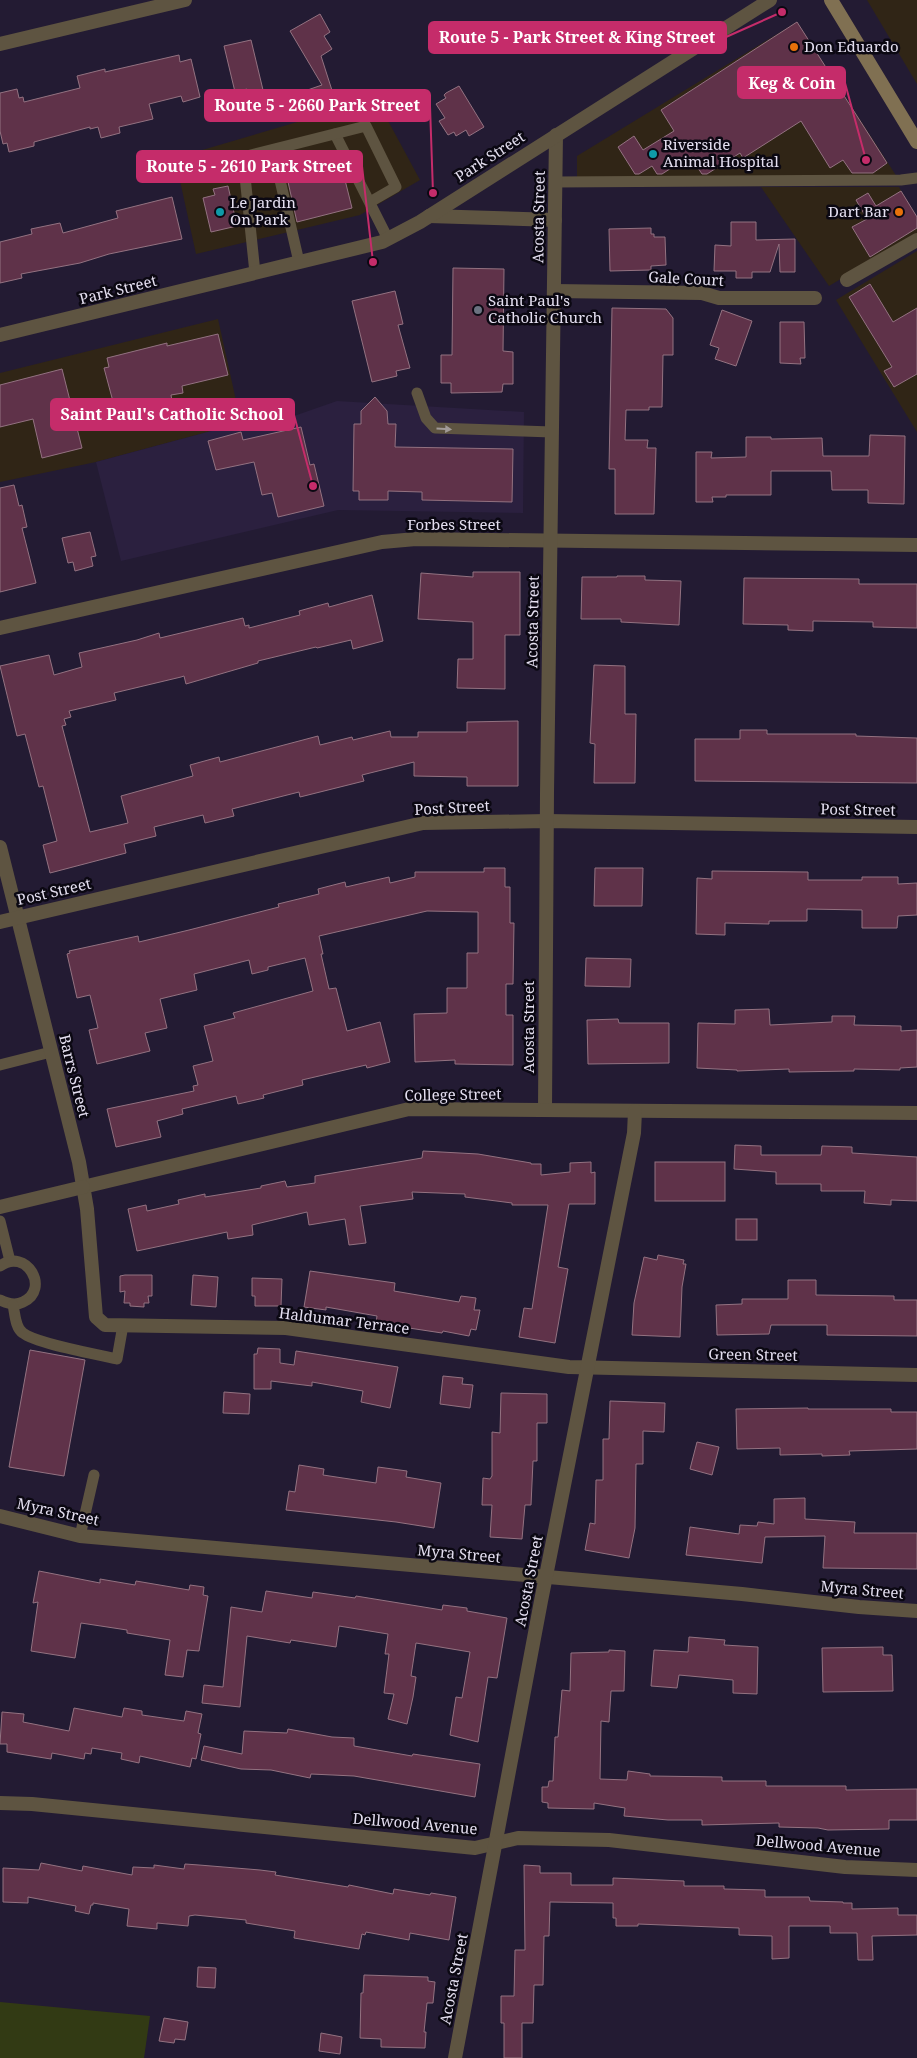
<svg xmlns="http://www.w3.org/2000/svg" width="917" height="2058" font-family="'Noto Serif',serif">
<rect width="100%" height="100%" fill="#231b33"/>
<g fill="#302516">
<path d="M867 0H917V84Z"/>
<path d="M797 22 897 177H577V156Z"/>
<path d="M372 91 420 180 360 215 196 254 175 158 338 110Z"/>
<path d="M761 187H899L917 218V234L829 286Z"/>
<path d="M917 251V432L836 300Z"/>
<path d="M218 319 241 423 96 462 0 482V373Z"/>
</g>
<path fill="#2b203f" d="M337 401 524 412 523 513 338 510 121 561 96 462 241 423 244 431 274 423Z"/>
<path fill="#323a14" d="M0 2002 150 2016 144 2058H0Z"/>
<g fill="#5f3249" stroke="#937281">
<path d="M320 14 330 32 324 36 332 49 321 56 337 106 304 117 296 94 322 85 290 31Z"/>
<path d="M797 22 887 163 873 173H852L843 160 830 168 801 121 743 158 740 153 707 174H702L690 156 662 174H657L652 166 639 174H635L618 147 634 136 643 150 674 131 661 110Z"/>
<path d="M251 40 263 90 248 93 247 89 235 92 224 46Z"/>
<path d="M179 55 180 62 191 59 200 97 183 102 181 96 149 104 153 119 119 127 120 133 101 138 98 127 90 129V127L34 142V146L9 152 7 143 3 144 0 131V93L17 89 19 98 23 97 24 102 80 88 77 76 105 69V72Z"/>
<path d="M459 86 484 127 469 136 466 130 456 136 454 132 448 135 439 121 445 118 436 104 446 98 444 95 446 93Z"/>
<path d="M340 160 352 208 297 222 286 173Z"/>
<path d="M228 186 237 226 211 232 203 198 215 195 213 189Z"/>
<path d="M901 191 917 217V228L870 257 852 227 867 219 856 200 868 193 876 206Z"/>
<path d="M172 197 182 239 109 254 80 263 21 274 22 278 0 283V242L32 234 31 229 60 223 63 233 118 218 116 211Z"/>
<path d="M731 222H756V240L795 239V272H780L779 244 770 272H752V278H736V271H714L715 245 731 246Z"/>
<path d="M651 228V234H654V237H665L666 265 651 266V270L610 271 609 229Z"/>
<path d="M453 268 504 269 503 351 513 352V384H503L502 392 451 393V383H441V355H452Z"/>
<path d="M870 284 893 322 917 308V374L894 387 884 371 892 367 849 297Z"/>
<path d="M395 291 403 324 398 325 410 368 396 371 397 376 372 382 352 301Z"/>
<path d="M612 308 666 309 673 318V355H663L662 407H649V410H626L625 440H648L647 448H656L654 514H615V469H609Z"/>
<path d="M722 310 752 321 736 366 715 359 719 348 710 345Z"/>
<path d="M780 322H804L805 358H800L801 364 780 363Z"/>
<path d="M218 334 228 375 182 386 183 393 171 395 172 401 125 412 123 407 115 409 104 368 109 367 107 358 167 343V346Z"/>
<path d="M62 369 82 448 42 458 33 419 0 427V385Z"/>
<path d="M375 397 387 411 388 424H396L395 447 513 449 512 502 422 500V492L388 491V500H359V491H353L354 424H361V411Z"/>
<path d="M301 427 310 465 314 464 324 506 278 517 272 493 262 495 254 462 216 470 208 441 241 432 243 440Z"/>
<path d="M870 435 905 436 904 504 868 503V490H832L831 471H771V495H726V497H712L713 502H696V452H712L711 458 746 457V437H771V439L822 438 823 456H869Z"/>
<path d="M14 485 19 506 22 505 27 527 22 528 36 583 0 592V488Z"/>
<path d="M90 532 96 556 91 557 93 566 75 571 73 562 68 563 62 538Z"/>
<path d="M473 572H520V635H505V689L457 688 458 659H473V622L418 619 421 573 473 577Z"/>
<path d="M617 576H645V580L681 581 679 625 621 622V619H581L582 577H617Z"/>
<path d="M744 578 859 579V584H917V628L873 627V622L813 621V631L788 630V625L743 624Z"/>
<path d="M372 595 383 641 353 649 351 640 317 648 316 647 258 661V663L186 684 184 676 181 677 114 693 116 700 69 711 71 717 64 719 66 725 62 726 90 832 128 823 121 796 193 776 190 765 219 757 220 762 318 736 320 745 352 737 353 740 390 731 391 737H418V732H467V722L518 721V786H467V777L414 776V762L362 775 364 781 300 797 299 792 232 809 234 816 205 823 203 815 154 827 156 836 124 844 126 853 50 873 43 845 57 841 43 786 39 787 25 734 17 736 0 666 49 655 54 675 82 667 79 653 137 640 159 633 160 638 243 618 245 626 249 625V628L300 615 299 611 328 603 329 607Z"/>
<path d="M594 665 625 666V714H636L635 783H594L595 744 590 743Z"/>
<path d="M740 730H767V734H856V736L917 738V783L695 781V739H740Z"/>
<path d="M484 868H505V887H510V923H514L513 984H506V1015H513V1065L455 1064V1060L415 1062 414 1014 447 1013V988H467V953H478V912L427 911 319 936 323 954H321L329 989 336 988 347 1031 380 1022 390 1062 367 1068 366 1065 302 1080 303 1085 263 1095 264 1098 238 1104 236 1096 182 1109 183 1114 157 1121 161 1137 116 1147 107 1109 194 1091 193 1086 198 1085 193 1066 213 1061 204 1026 235 1018 233 1013 313 991 305 958 268 967V970L252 974 249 960 194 974 197 990 160 999 167 1028 145 1033 150 1051 97 1064 89 1030 98 1028 90 995 77 998 67 954 70 953 69 951 138 936 139 942 189 930 279 907 278 904 319 894 318 889 345 882 346 887 389 877 390 883 415 877V872H484Z"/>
<path d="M595 868H643L642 906H594Z"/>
<path d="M712 871 808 872V880H862V877H898V884L917 883V915L898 916 897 928H862V910L807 909V921H769V924L725 923V935L696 934 697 878 712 879Z"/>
<path d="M586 958 631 959 630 987 585 986Z"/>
<path d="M769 1009 770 1025 832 1022V1016H855L854 1025 901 1026V1031L917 1030V1067L900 1068V1070L854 1069V1071L789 1072V1069L737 1071V1070L697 1068 698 1023 735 1024V1010Z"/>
<path d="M618 1019 619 1023H669V1063L588 1064 587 1020Z"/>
<path d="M735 1145 761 1146V1155H821L822 1146 852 1147V1153L917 1157V1201L891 1200V1205L864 1203 865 1191H821V1184H776V1172L734 1169Z"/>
<path d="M423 1151 478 1154 531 1163V1164H541V1175L570 1172V1163L591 1162V1173L595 1172V1204H569L558 1267 568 1269 555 1343 519 1337 524 1308 532 1309 548 1205H512V1203L465 1197V1194L412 1192 413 1199 360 1206 366 1243 349 1245 345 1219 309 1225 307 1212 252 1225 253 1235 228 1239 227 1232 137 1251 128 1209 146 1205 147 1211 179 1204 178 1200 205 1194V1197L261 1188V1186L285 1181 287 1187 315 1183V1176L422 1158Z"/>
<rect x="655" y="1162" width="70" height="39"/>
<rect x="736" y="1219" width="21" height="21"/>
<path d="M658 1255 684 1260 683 1264H686L682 1287 680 1337 632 1335 634 1303 644 1257 657 1260Z"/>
<path d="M310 1271 395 1283 394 1291 459 1302 461 1296 476 1298 474 1310H480L476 1330 471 1329 469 1336 443 1331 442 1333 376 1323 377 1316 326 1307V1310L304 1307Z"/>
<path d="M125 1275H152V1296H148L149 1303H144V1307L130 1306V1303H124L125 1291 120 1292V1276Z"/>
<path d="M193 1275 218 1277 216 1307 191 1305Z"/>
<path d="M252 1278 282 1279 281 1306H255V1296H252Z"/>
<path d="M788 1280H816V1295L894 1296V1300H917V1336L827 1335V1325H771L769 1334 717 1335 716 1305 742 1304V1299H788Z"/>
<path d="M258 1348 280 1349V1363L294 1365 296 1351 398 1367 390 1408 361 1402 363 1391 312 1382V1386L271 1381V1389H254V1354H257Z"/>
<path d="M30 1350 85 1360 64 1476 9 1467Z"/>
<path d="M443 1376 463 1378 462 1384 473 1385 470 1408 440 1404Z"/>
<path d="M224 1392 250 1394 249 1414 223 1413Z"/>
<path d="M501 1393 547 1394V1423H537V1461H533L531 1505H525L522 1539 490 1537 492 1505H482L483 1478 490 1479 492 1476V1432L500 1433Z"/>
<path d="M610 1401 665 1403 664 1432 643 1431V1464H636L635 1528 629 1558 585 1550 590 1523 595 1524 596 1480H603V1439H609Z"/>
<path d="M808 1408V1409H891V1412H917V1449L849 1451 850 1455 822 1456V1454L780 1455V1448L737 1449 736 1409Z"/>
<path d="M697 1442 719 1447 712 1475 690 1469Z"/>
<path d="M299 1465 324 1469 323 1475 376 1483 378 1467 407 1471 406 1477 441 1483 434 1528 396 1522 286 1510 289 1491 295 1492Z"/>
<path d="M805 1498V1519L855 1522 854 1533H917V1569L823 1568 825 1536 765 1537 762 1563 686 1555 690 1527 739 1534 740 1525 757 1526 758 1522 774 1524V1499Z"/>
<path d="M39 1571 100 1583V1579L135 1585 136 1581 189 1590 190 1585 204 1587 203 1595 208 1596 199 1651 187 1650 183 1677 165 1675 170 1640 127 1633V1630L81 1623 75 1658 31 1651 38 1602 33 1603Z"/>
<path d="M266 1591 312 1598 313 1592 355 1598 356 1596 442 1610 443 1605 467 1608V1611L507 1618 497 1678 488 1677 478 1742 450 1735 456 1697 462 1698 470 1652 416 1643 411 1676 416 1677 413 1697 407 1724 388 1719 394 1694 384 1693 389 1654H385L388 1634 339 1626 336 1647 291 1640 290 1643 247 1636 240 1707 202 1703 204 1685 223 1687 231 1607 262 1612Z"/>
<path d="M689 1637 725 1640 724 1645 758 1647 757 1694 733 1693V1680L679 1675 677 1688 651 1686 654 1650 688 1652Z"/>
<path d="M883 1647V1655H892L893 1691 823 1692 822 1648Z"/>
<path d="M609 1650 625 1651 624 1691H611L609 1722 601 1721 600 1779 627 1780 628 1771 650 1774V1776L722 1777V1781H766V1786H846V1790L917 1789V1820H889V1829L828 1830 818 1828 779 1827V1823L702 1825V1820H668L624 1816 625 1808 594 1803V1809L548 1808V1803L542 1802V1787H548L549 1781H553L555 1737H558L562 1690 570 1691 571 1653 609 1652Z"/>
<path d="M74 1708 122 1717 124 1708 142 1711V1715L184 1721 186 1711 202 1714 198 1733 201 1734 196 1759 192 1758 190 1767 140 1756 139 1763 121 1759 122 1753 92 1748 91 1754 85 1753 84 1759 52 1753 51 1759 7 1752V1744H0L2 1712 24 1714 23 1722 69 1731Z"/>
<path d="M288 1729 332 1737 354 1738V1746L412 1756 413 1754 480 1764 475 1797 354 1776 311 1774 310 1778 271 1770 241 1769 201 1760 204 1746 242 1754 244 1731 287 1733Z"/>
<path d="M41 1863 82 1871 83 1866 132 1875 133 1867 154 1868V1865L184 1869 185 1864 199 1865 260 1870 276 1872 275 1875 348 1887 349 1885 393 1894 394 1889 430 1895 431 1893 456 1897 449 1940 410 1933 409 1940 366 1932 365 1935 362 1934 359 1949 294 1938 295 1931 246 1923V1920L195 1915 189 1916 188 1926 157 1923V1929L127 1926 129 1909 93 1903V1905H91L89 1914 75 1911 76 1906 28 1897V1903L3 1902V1868L39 1870Z"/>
<path d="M524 1865 540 1866V1873H571V1885H613V1878L684 1881V1886H724V1889L765 1890V1897H809L810 1901 843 1902V1903H852V1909L898 1908V1915H917V1935L872 1936 873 1960H858L857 1933H830V1926H789V1958L772 1959V1936L739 1935V1928L638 1924V1926H616V1918H613V1903L550 1902 549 1936H544L543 1985H534L533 2023H522V2058H504V2023H501V1996H514L515 1950H525Z"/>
<path d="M198 1967 216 1968 215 1988 197 1987Z"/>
<path d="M364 1975 428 1977V1981L435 1982 433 2003H427L424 2032H426L425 2048 381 2047V2039L360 2038 361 1993H363Z"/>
<path d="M164 2018 188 2022 185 2040 175 2039 174 2043 159 2041Z"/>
<path d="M321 2033 342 2037 340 2054 319 2051Z"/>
</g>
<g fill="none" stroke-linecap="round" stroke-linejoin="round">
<g stroke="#5e5441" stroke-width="11">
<path d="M335 134 388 239"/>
<path d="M273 150 299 262"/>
<path d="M555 182 901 180 917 178"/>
<path d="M255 273 243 157 366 126 396 187 370 202"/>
<path d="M417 393 426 418 435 428 552 432"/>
<path d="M0 1065 51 1052"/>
<path d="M0 1221 10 1261"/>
<path d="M0 1266C26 1247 51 1289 23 1302 15 1306 8 1304 0 1300"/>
<path d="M13 1305C15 1313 15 1328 23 1333 37 1344 97 1354 117 1359L123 1325"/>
<path d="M80 1536 94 1475"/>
</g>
<g stroke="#5e5441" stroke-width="14">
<path d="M0 44 185 0"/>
<path d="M429 216 555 220"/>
<path d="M847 280 917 240"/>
<path d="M554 291 702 293 719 298H815"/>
<path d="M0 628 382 542 416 539 917 545"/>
<path d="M0 847 79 1162 87 1209 96 1317 105 1325 286 1328 569 1367 917 1375"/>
<path d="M0 922 423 823 547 821 917 827"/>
<path d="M545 1110 547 793 556 135"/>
<path d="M83 1187 409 1109 917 1113"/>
<path d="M0 1516 80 1536 742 1594 859 1607 917 1611"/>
<path d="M0 1803 32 1804 475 1848 518 1838 609 1840 845 1867 917 1870"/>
<path d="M455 2058 541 1601 634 1133 635 1111"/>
</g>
<g stroke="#5e5441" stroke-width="14">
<path d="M0 335 382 242 420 222 770 0"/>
<path d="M0 1207 83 1187"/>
</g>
<path stroke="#807052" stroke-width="14" d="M831 0 917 142"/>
</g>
<defs><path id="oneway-solid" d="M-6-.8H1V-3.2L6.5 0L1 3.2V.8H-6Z" transform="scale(1.25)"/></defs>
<use fill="#a19a98" href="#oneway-solid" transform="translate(444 429) rotate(3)"/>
<g fill="#e8710a" stroke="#0b0812" stroke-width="2">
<circle cx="794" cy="47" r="5"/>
<circle cx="899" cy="212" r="5"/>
</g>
<g fill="#0f9aa8" stroke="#0b0812" stroke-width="2">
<circle cx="653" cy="154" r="5"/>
<circle cx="220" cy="212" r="5"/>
</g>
<circle fill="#6b7280" stroke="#0b0812" stroke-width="2" cx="478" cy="310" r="5"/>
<g text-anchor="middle" stroke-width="5" stroke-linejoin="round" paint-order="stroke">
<g font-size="15" fill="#e4dff0" stroke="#0b0812" text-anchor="start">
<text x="804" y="52">Don Eduardo</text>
<text x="663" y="150">Riverside<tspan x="663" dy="17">Animal Hospital</tspan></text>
<text x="230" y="208">Le Jardin<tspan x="230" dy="17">On Park</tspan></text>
<text x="889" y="217" text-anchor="end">Dart Bar</text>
<text x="488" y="306">Saint Paul's<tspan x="488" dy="17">Catholic Church</tspan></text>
</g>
<g font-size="15" fill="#e4dff0" stroke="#0b0812">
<text transform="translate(490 157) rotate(-33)" y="5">Park Street</text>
<text transform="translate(539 217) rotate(-89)" y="5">Acosta Street</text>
<text transform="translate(686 279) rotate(3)" y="5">Gale Court</text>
<text transform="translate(118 290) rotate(-14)" y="5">Park Street</text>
<text x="454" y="530">Forbes Street</text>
<text transform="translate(533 622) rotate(-89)" y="5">Acosta Street</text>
<text transform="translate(452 808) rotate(-3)" y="5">Post Street</text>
<text transform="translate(858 810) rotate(1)" y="5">Post Street</text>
<text transform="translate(54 892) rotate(-13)" y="5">Post Street</text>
<text transform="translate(529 1027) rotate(-90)" y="5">Acosta Street</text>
<text transform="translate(74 1076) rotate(76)" y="5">Barrs Street</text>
<text transform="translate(453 1095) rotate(-1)" y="5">College Street</text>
<text transform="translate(344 1321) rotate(7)" y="5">Haldumar Terrace</text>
<text transform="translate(753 1355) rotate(1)" y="5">Green Street</text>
<text transform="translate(58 1512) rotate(12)" y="5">Myra Street</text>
<text transform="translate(459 1554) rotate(5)" y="5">Myra Street</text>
<text transform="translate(529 1581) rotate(-79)" y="5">Acosta Street</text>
<text transform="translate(862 1590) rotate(5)" y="5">Myra Street</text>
<text transform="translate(415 1824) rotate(5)" y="5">Dellwood Avenue</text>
<text transform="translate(818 1846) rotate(5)" y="5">Dellwood Avenue</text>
<text transform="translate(454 1979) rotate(-79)" y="5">Acosta Street</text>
</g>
</g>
<path fill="none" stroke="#c52c6a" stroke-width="2" d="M782 12L726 37M866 160L845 83M433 193L430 106M373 262L362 166M313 486L294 415"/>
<g fill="#c52c6a" stroke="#0b0812" stroke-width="2">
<circle cx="782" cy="12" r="5"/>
<circle cx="866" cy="160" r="5"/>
<circle cx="433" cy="193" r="5"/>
<circle cx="373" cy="262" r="5"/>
<circle cx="313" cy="486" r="5"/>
</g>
<g fill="#c52c6a" stroke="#c52c6a" stroke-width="2">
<rect x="429" y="22" width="297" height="31" rx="5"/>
<rect x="738" y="67" width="107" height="31" rx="5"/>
<rect x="205" y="90" width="225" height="31" rx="5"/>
<rect x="137" y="151" width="225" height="31" rx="5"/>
<rect x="51" y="399" width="243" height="31" rx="5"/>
</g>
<g font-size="16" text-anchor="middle" font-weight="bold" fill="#fff">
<text x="577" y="43">Route 5 - Park Street &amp; King Street</text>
<text x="792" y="89">Keg &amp; Coin</text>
<text x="317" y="111">Route 5 - 2660 Park Street</text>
<text x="249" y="172">Route 5 - 2610 Park Street</text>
<text x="172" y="420">Saint Paul's Catholic School</text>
</g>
</svg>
